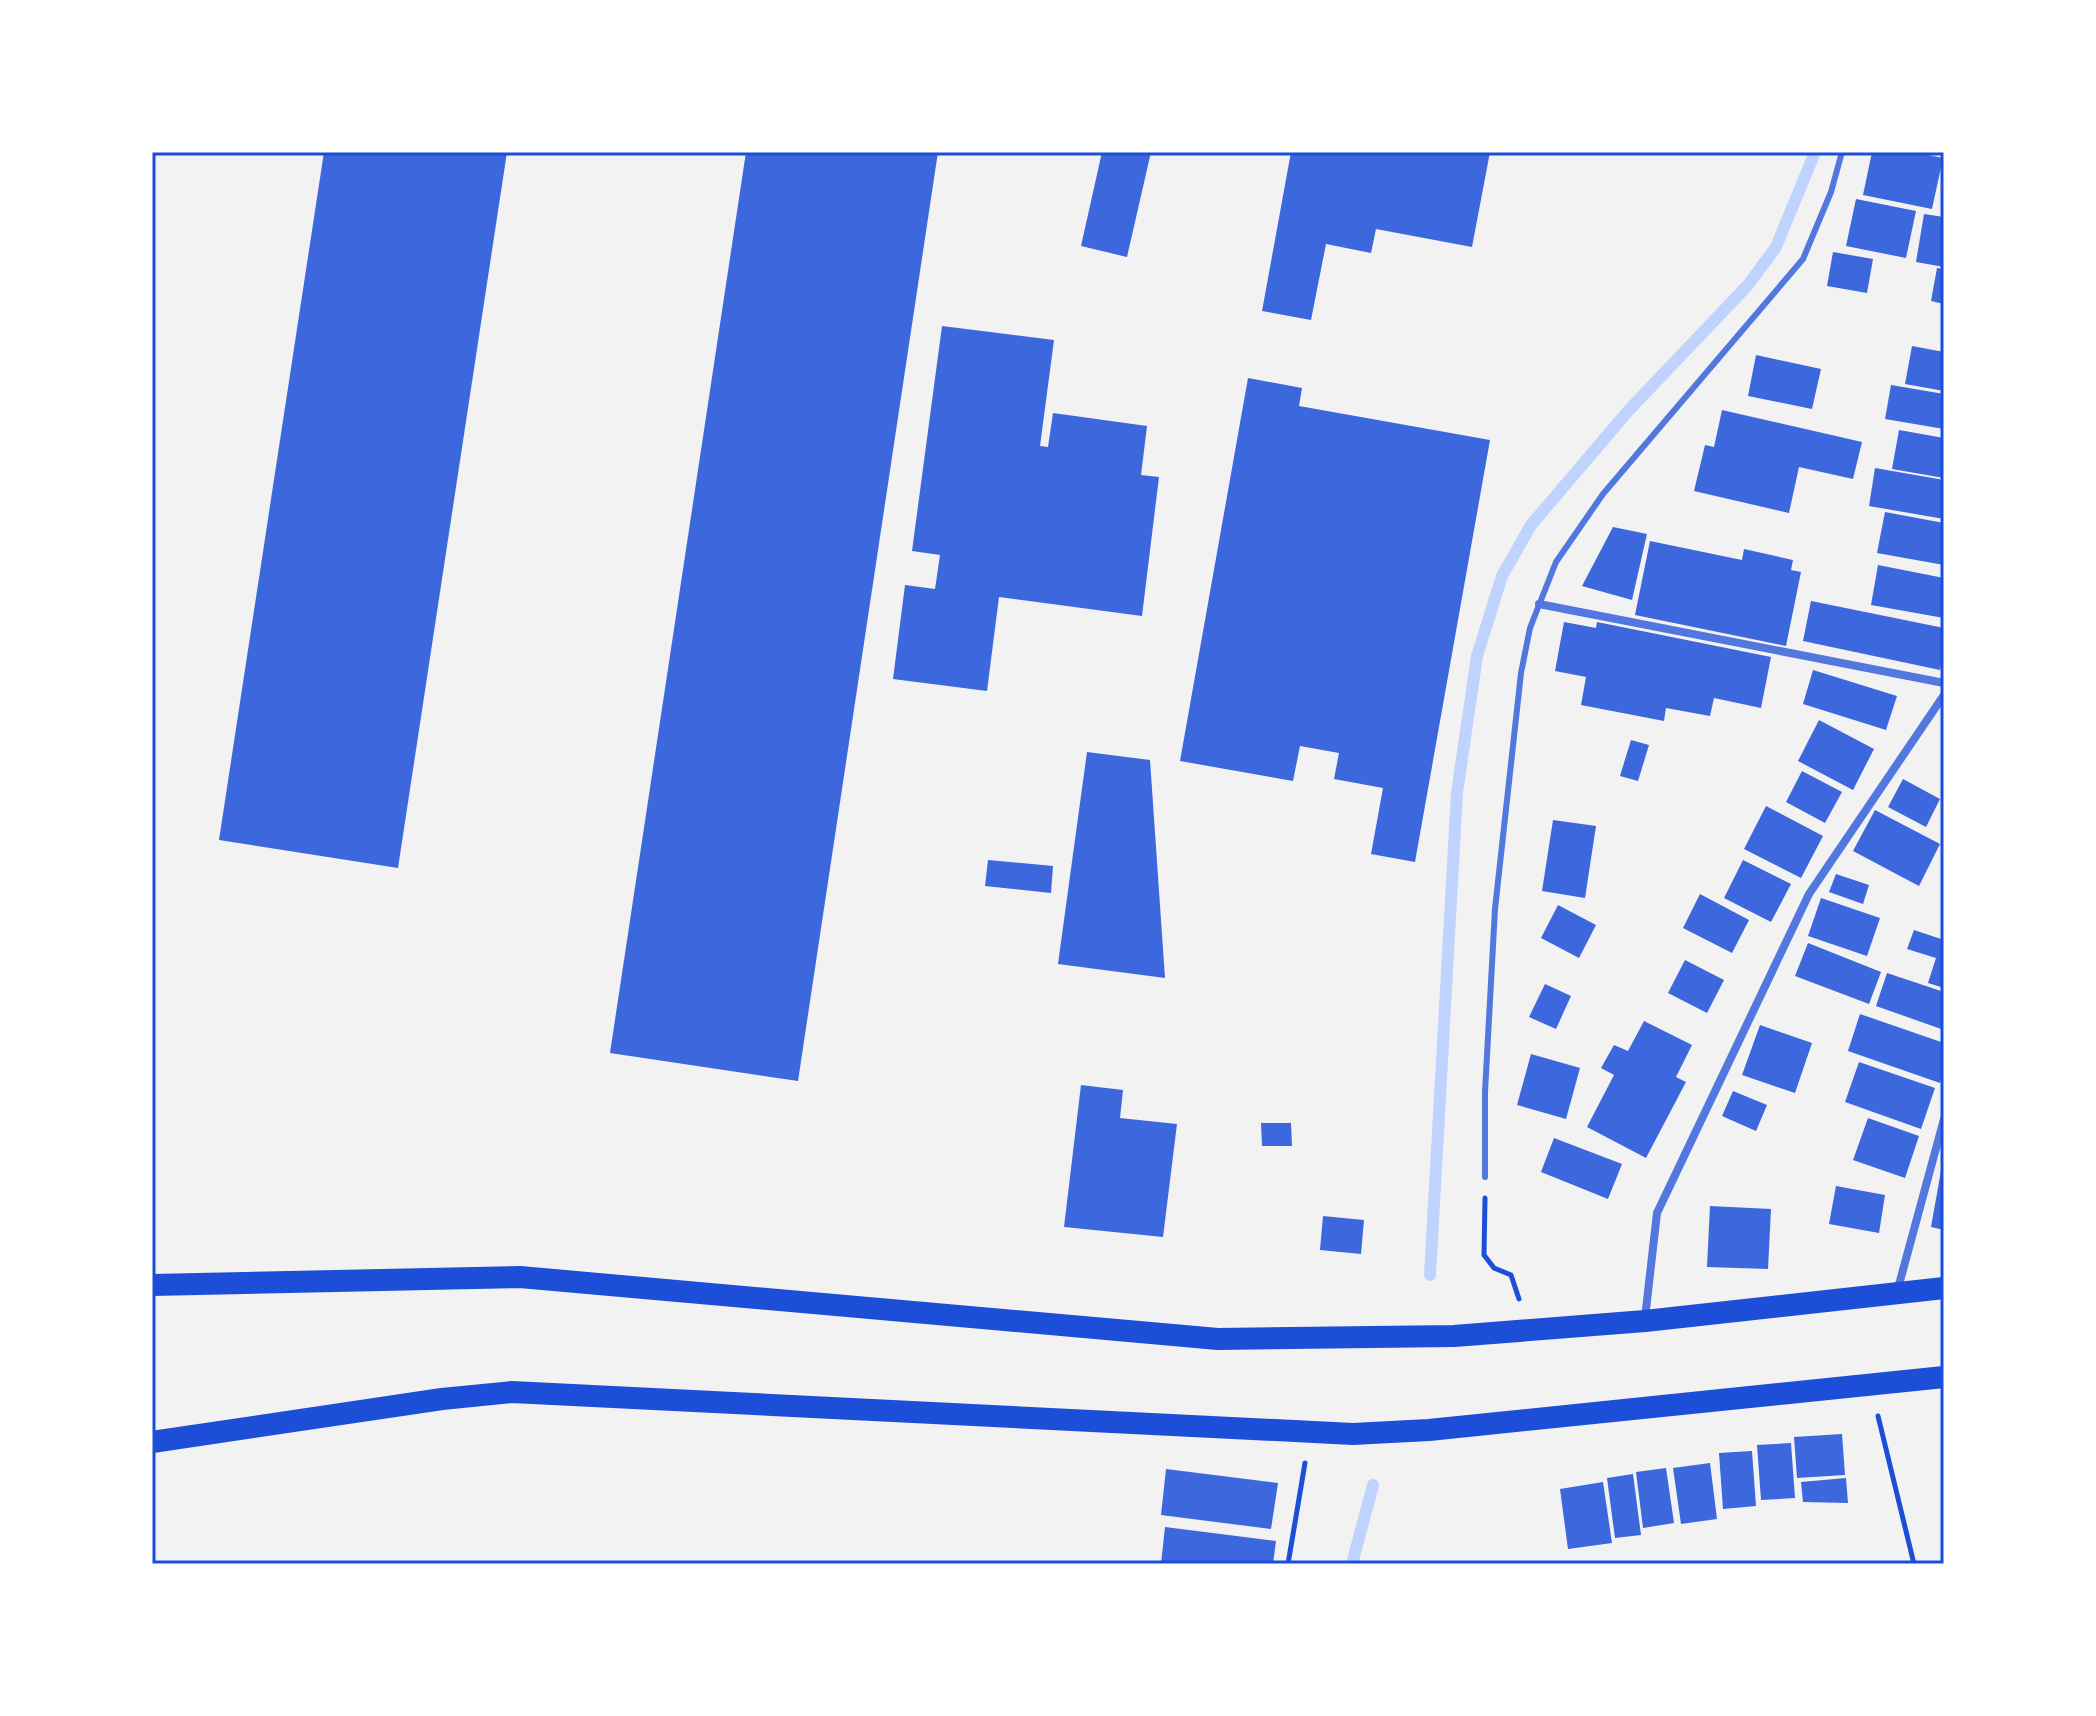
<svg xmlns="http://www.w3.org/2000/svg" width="2096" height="1716" font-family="Rubik,sans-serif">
<rect width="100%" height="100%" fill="#f2f2f2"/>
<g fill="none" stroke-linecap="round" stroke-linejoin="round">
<g stroke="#bfd3fe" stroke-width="12">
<path d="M1430 1275 1457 793 1477 656 1502 576 1531 525 1629 410 1748 285 1776 247 1815 152"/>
<path d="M1352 1564 1373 1485"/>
</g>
</g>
<g fill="#3d67dc">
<path d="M324 152H507L398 868 219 840Z"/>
<path d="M746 152H938L798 1081 610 1053Z"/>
<path d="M1102 152H1151L1127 257 1081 246Z"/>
<path d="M1291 152 1343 155V152H1490L1472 247 1376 229 1371 253 1326 244 1311 320 1262 311Z"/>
<path d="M1872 152H1914L1943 158 1932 209 1863 195Z"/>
<path d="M1856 199 1916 211 1906 258 1846 246Z"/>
<path d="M1924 214 1944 217V267L1916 262Z"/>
<path d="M1833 252 1873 259 1867 293 1827 286Z"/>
<path d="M1937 268 1944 269V304L1931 301Z"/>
<path d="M942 326 1054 340 1040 446 1048 447 1053 413 1147 426 1141 475 1159 477 1142 616 999 597 987 691 893 679 905 585 935 589 940 555 912 551Z"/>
<path d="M1912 346 1944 352V391L1905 384Z"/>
<path d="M1756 355 1821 369 1812 409 1748 396Z"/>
<path d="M1248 378 1302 388 1299 406 1490 440 1415 862 1371 854 1383 788 1334 779 1339 753 1300 746 1293 781 1180 761Z"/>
<path d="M1891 385 1944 394V429L1885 419Z"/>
<path d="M1722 410 1862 442 1853 479 1799 467 1789 513 1694 491 1705 445 1714 447Z"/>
<path d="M1899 430 1944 438V478L1892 469Z"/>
<path d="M1875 468 1944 480V519L1869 506Z"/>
<path d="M1885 512 1944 523V565L1877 553Z"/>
<path d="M1613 527 1647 534 1632 600 1582 586Z"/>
<path d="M1650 541 1742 560 1744 549 1793 560 1791 570 1801 572 1786 646 1635 615Z"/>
<path d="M1878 565 1944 578V618L1871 605Z"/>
<path d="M1811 601 1944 628V652L1940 670 1803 641Z"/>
<path d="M1564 622 1596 628 1597 622 1771 657 1761 708 1714 698 1710 716 1666 708 1664 721 1581 705 1586 677 1555 671Z"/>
<path d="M1813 670 1897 696 1886 730 1803 704Z"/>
<path d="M1819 720 1874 749 1853 790 1798 761Z"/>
<path d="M1631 740 1649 745 1638 781 1620 776Z"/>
<path d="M1087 752 1150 760 1165 978 1058 964Z"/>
<path d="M1802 771 1842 792 1825 823 1786 802Z"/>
<path d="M1903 779 1940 799 1926 827 1888 807Z"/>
<path d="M1766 806 1823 836 1801 878 1744 849Z"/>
<path d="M1875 810 1940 844 1919 886 1853 851Z"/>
<path d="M1553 820 1596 826 1585 898 1542 891Z"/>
<path d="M988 860 1053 866 1051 893 985 886Z"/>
<path d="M1743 860 1791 884 1771 922 1724 898Z"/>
<path d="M1836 874 1869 885 1863 904 1829 892Z"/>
<path d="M1700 894 1749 920 1732 953 1683 928Z"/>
<path d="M1821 898 1880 918 1867 956 1808 936Z"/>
<path d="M1558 905 1596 925 1579 958 1541 938Z"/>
<path d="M1914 930 1944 940V988L1928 983 1936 958 1907 949Z"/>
<path d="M1808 943 1881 972 1869 1004 1795 976Z"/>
<path d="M1685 960 1724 980 1707 1013 1668 993Z"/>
<path d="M1887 973 1944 992V1030L1876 1006Z"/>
<path d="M1545 984 1571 996 1556 1029 1529 1017Z"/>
<path d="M1860 1014 1944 1043V1071L1940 1083 1848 1051Z"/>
<path d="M1644 1021 1692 1045 1676 1077 1686 1082 1646 1158 1587 1127 1614 1075 1601 1068 1614 1045 1628 1051Z"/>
<path d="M1760 1025 1812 1043 1795 1093 1742 1075Z"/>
<path d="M1531 1054 1580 1068 1566 1119 1517 1105Z"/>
<path d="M1859 1062 1935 1088 1921 1129 1845 1102Z"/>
<path d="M1081 1085 1123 1090 1120 1118 1177 1124 1163 1237 1064 1227Z"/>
<path d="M1733 1091 1767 1105 1756 1131 1722 1116Z"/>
<path d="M1868 1118 1919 1136 1905 1178 1853 1160Z"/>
<path d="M1261 1123H1291L1292 1146H1262Z"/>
<path d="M1554 1138 1622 1164 1608 1199 1541 1172Z"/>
<path d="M1942 1165H1944V1230L1931 1227Z"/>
<path d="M1836 1186 1885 1195 1879 1233 1829 1224Z"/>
<path d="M1710 1206 1771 1209 1768 1269 1707 1267Z"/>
<path d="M1323 1216 1364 1220 1361 1254 1320 1250Z"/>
<path d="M1842 1434 1845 1475 1797 1478 1794 1437Z"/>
<path d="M1791 1443 1795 1498 1761 1500 1757 1445Z"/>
<path d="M1752 1451 1756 1506 1723 1509 1719 1453Z"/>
<path d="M1710 1463 1717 1519 1681 1524 1673 1468Z"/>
<path d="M1666 1468 1674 1523 1643 1528 1636 1472Z"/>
<path d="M1166 1469 1278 1483 1271 1529 1161 1515Z"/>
<path d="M1633 1474 1641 1535 1615 1538 1607 1478Z"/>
<path d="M1846 1478 1848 1503 1803 1502 1801 1482Z"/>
<path d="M1603 1482 1612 1543 1568 1549 1560 1489Z"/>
<path d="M1165 1527 1276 1541 1273 1564H1161Z"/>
</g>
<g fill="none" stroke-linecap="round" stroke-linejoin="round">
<g stroke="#1d4ed8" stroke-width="5">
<path d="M1485 1198 1484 1255 1494 1268 1511 1275 1519 1299"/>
<path d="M1878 1416 1914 1564"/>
<path d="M1288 1564 1305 1463"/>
</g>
<path stroke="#5277de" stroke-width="6" d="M1485 1177V1092L1495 909 1521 673 1530 628 1556 562 1603 494 1803 259 1831 192 1842 152"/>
<g stroke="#5277de" stroke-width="8">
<path d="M1539 604 1944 683"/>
<path d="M1897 1292 1944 1119"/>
<path d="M1645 1318 1657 1213 1809 894 1944 695"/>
</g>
<g stroke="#1d4ed8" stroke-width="22">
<path d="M152 1285 520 1277 1218 1339 1454 1336 1645 1321 1944 1288"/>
<path d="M152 1442 442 1399 512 1392 1353 1434 1429 1430 1944 1377"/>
</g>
</g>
<rect width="2096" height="1716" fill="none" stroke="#ffffff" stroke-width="308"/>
<rect x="154" y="154" width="1788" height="1408" fill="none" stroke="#1d4ed8" stroke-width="3"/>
</svg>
